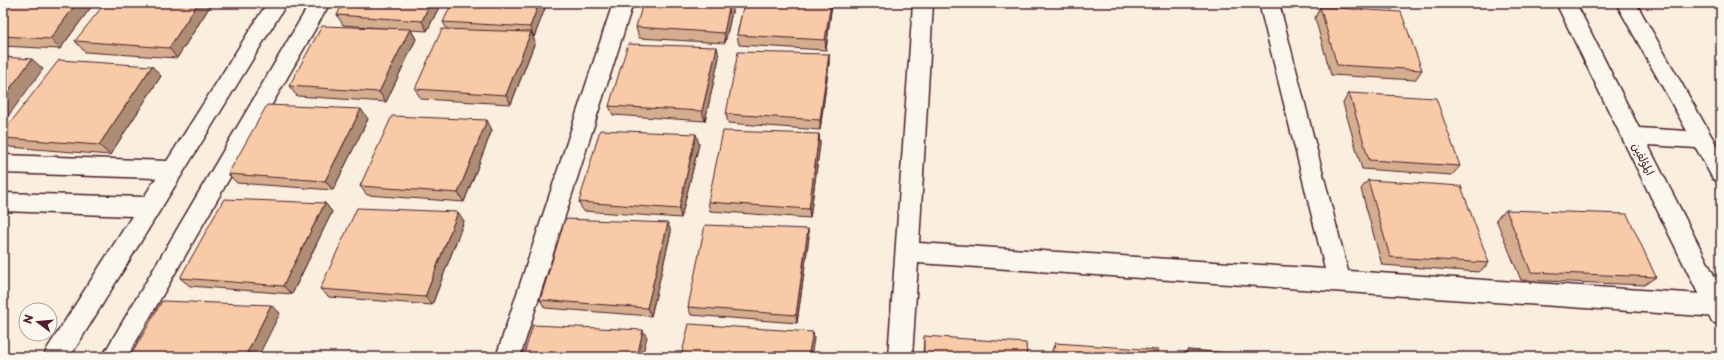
<svg xmlns="http://www.w3.org/2000/svg" width="1724" height="360" font-family="'Playpen Sans','Playpen Sans Arabic',sans-serif">
<rect width="100%" height="100%" fill="#faeede"/>
<filter id="ink" filterUnits="userSpaceOnUse"><feTurbulence type="fractalNoise" baseFrequency=".025" numOctaves="2"/><feDisplacementMap in="SourceGraphic" scale="8" xChannelSelector="R" yChannelSelector="G"/><feConvolveMatrix kernelMatrix="1 2 1 2 8 2 1 2 1" color-interpolation-filters="sRGB"/></filter>
<g filter="url(#ink)">
<g fill="none" stroke-linecap="round" stroke-linejoin="round">
<defs>
<g id="minor">
<path d="M267 3H287L70 357H44L47 349 132 216 3 211V193L144 197 156 178 3 173V155L167 161Z"/>
<path d="M310 3H330L127 357H102Z"/>
<path d="M613 3H633L520 357H496Z"/>
<path d="M913 3H933L919 243 1325 269 1259 3H1279L1348 271 1717 295 1721 297V315L1717 317 918 263 912 357H888Z"/>
</g>
<path id="tertiary" d="M1556 3H1576L1639 128 1687 131 1616 3H1636L1721 153V182L1713 179 1696 148 1648 145 1721 289V325L1712 322Z"/>
</defs>
<use href="#minor" stroke="#4a1f2b" stroke-width="3"/>
<use href="#tertiary" stroke="#4a1f2b" stroke-width="3"/>
<use href="#minor" fill="#fbf7ec" fill-rule="evenodd"/>
<use href="#tertiary" fill="#fbf7ec" fill-rule="evenodd"/>
</g>
<g fill="#d5ae90" stroke="#4a1f2b">
<path d="M3 3H94L60 49 3 46Z"/>
<path d="M212 3 177 58 85 52 75 41Z"/>
<path d="M441 3 427 31 411 30 416 39 386 102 297 96 289 86 395 29 343 25 337 15Z"/>
<path d="M547 3 534 37H533L535 42 511 104 421 99 415 89 447 29 443 22Z"/>
<path d="M734 3 725 43 639 38 636 27Z"/>
<path d="M744 3H832L826 50 739 45 737 35Z"/>
<path d="M1314 3H1396L1393 9 1314 4Z"/>
<path d="M1320 7 1422 70 1415 80 1331 75 1315 18Z"/>
<path d="M829 54V64L820 130 728 123 726 114Z"/>
<path d="M719 57 705 121 613 115 609 106Z"/>
<path d="M161 76 110 155 10 147 3 141V132Z"/>
<path d="M1349 93 1460 166 1452 175 1362 169 1343 103Z"/>
<path d="M368 119 333 190 237 183 228 174Z"/>
<path d="M492 130 464 202 367 195 360 186Z"/>
<path d="M819 134 820 144 810 218 710 211 708 202Z"/>
<path d="M699 144 681 218 583 211 579 202Z"/>
<path d="M1368 180 1489 263 1479 272 1382 265 1361 189Z"/>
<path d="M325 203 332 212 292 294 190 286 180 278Z"/>
<path d="M1506 210 1656 277 1644 285 1521 280 1496 219Z"/>
<path d="M464 221 432 305 329 297 320 289Z"/>
<path d="M671 232 651 316 545 308 540 300Z"/>
<path d="M809 237 797 323 691 315 688 307Z"/>
<path d="M924 336 1027 357H923Z"/>
<path d="M1055 343 1159 357H1053L1052 350Z"/>
<path d="M1187 350 1284 357H1182Z"/>
</g>
<g fill="#ae8d75" stroke="#4a1f2b">
<path d="M77 3H94L60 49 50 39Z"/>
<path d="M198 3H212L177 58 169 48Z"/>
<path d="M430 3H441L427 31 422 21Z"/>
<path d="M539 3H547L534 37 530 27Z"/>
<path d="M730 3H734L725 43 724 33Z"/>
<path d="M831 3H832L826 50 825 40Z"/>
<path d="M410 29 416 39 386 102 379 92Z"/>
<path d="M531 32 535 42 511 104 506 95Z"/>
<path d="M717 47 719 57 705 121 702 111Z"/>
<path d="M829 54V64L820 130V120Z"/>
<path d="M32 59 43 69 3 123V98Z"/>
<path d="M152 66 161 76 110 155 99 145Z"/>
<path d="M361 109 368 119 333 190 325 181Z"/>
<path d="M487 120 492 130 464 202 458 193Z"/>
<path d="M696 134 699 144 681 218 679 209Z"/>
<path d="M819 134 820 144 810 218 809 209Z"/>
<path d="M325 203 332 212 292 294 283 286Z"/>
<path d="M458 212 464 221 432 305 425 297Z"/>
<path d="M668 223 671 232 651 316 647 308Z"/>
<path d="M808 229 809 237 797 323 796 315Z"/>
<path d="M271 305 280 313 258 357H245Z"/>
<path d="M643 330 647 337 642 357H637Z"/>
<path d="M813 332 814 339 811 357H808Z"/>
</g>
<g fill="#f8caa7" stroke="#4a1f2b">
<path d="M3 3H77L50 39 3 36Z"/>
<path d="M105 3H198L169 48 75 41Z"/>
<path d="M343 3H430L422 21 337 15Z"/>
<path d="M452 3H539L530 27 443 22Z"/>
<path d="M643 3H730L724 33 636 27Z"/>
<path d="M744 3H831L825 40 737 35Z"/>
<path d="M1320 7 1401 12 1422 70 1337 65Z"/>
<path d="M322 26 410 29 379 92 289 86Z"/>
<path d="M442 29 531 32 506 95 415 89Z"/>
<path d="M628 44 717 47 702 111 609 106Z"/>
<path d="M738 52 829 54 820 120 726 114Z"/>
<path d="M3 57 32 59 3 98Z"/>
<path d="M59 60 152 66 99 145 3 138V132Z"/>
<path d="M1349 93 1436 98 1460 166 1369 160Z"/>
<path d="M267 105 361 109 325 181 228 174Z"/>
<path d="M392 116 487 120 458 193 360 186Z"/>
<path d="M600 130 696 134 679 209 579 202Z"/>
<path d="M723 131 819 134 809 209 708 202Z"/>
<path d="M1368 180 1461 186 1489 263 1390 257Z"/>
<path d="M224 199 325 203 283 286 180 278Z"/>
<path d="M357 208 458 212 425 297 320 289Z"/>
<path d="M1506 210 1627 214 1656 277 1531 272Z"/>
<path d="M565 219 668 223 647 308 540 300Z"/>
<path d="M705 225 808 229 796 315 688 307Z"/>
<path d="M162 301 271 305 245 357H130Z"/>
<path d="M689 324 813 332 808 357H681Z"/>
<path d="M533 325 643 330 637 357H523Z"/>
<path d="M924 336 1026 343 1027 357H924Z"/>
<path d="M1055 343 1158 350 1159 357H1056Z"/>
<path d="M1187 350 1284 357H1188Z"/>
</g>
</g>
<g text-anchor="middle" stroke-width="4" stroke-linejoin="round" paint-order="stroke">
<g font-size="12" fill="#4a1f2b" stroke="#fbf7ec">
<text transform="translate(1643 159) rotate(63)" y="4">المؤلفين</text>
</g>
</g>
<rect width="1724" height="360" fill="none" stroke="#fbf7ec" stroke-width="16"/>
<rect x="8" y="8" width="1708" height="344" fill="none" stroke="#4a1f2b" stroke-width="1.5" filter="url(#ink)"/>
<g transform="translate(38 322) rotate(286)"><circle r="19" fill="#fbf7ec" stroke="#b4a19f"/>
<path d="M0-3L7 15L0 10L-7 15Z" fill="#4a1f2b"/>
<text y="-6" font-size="11" font-weight="bold" text-anchor="middle" fill="#4a1f2b">N</text>
</g>
</svg>
